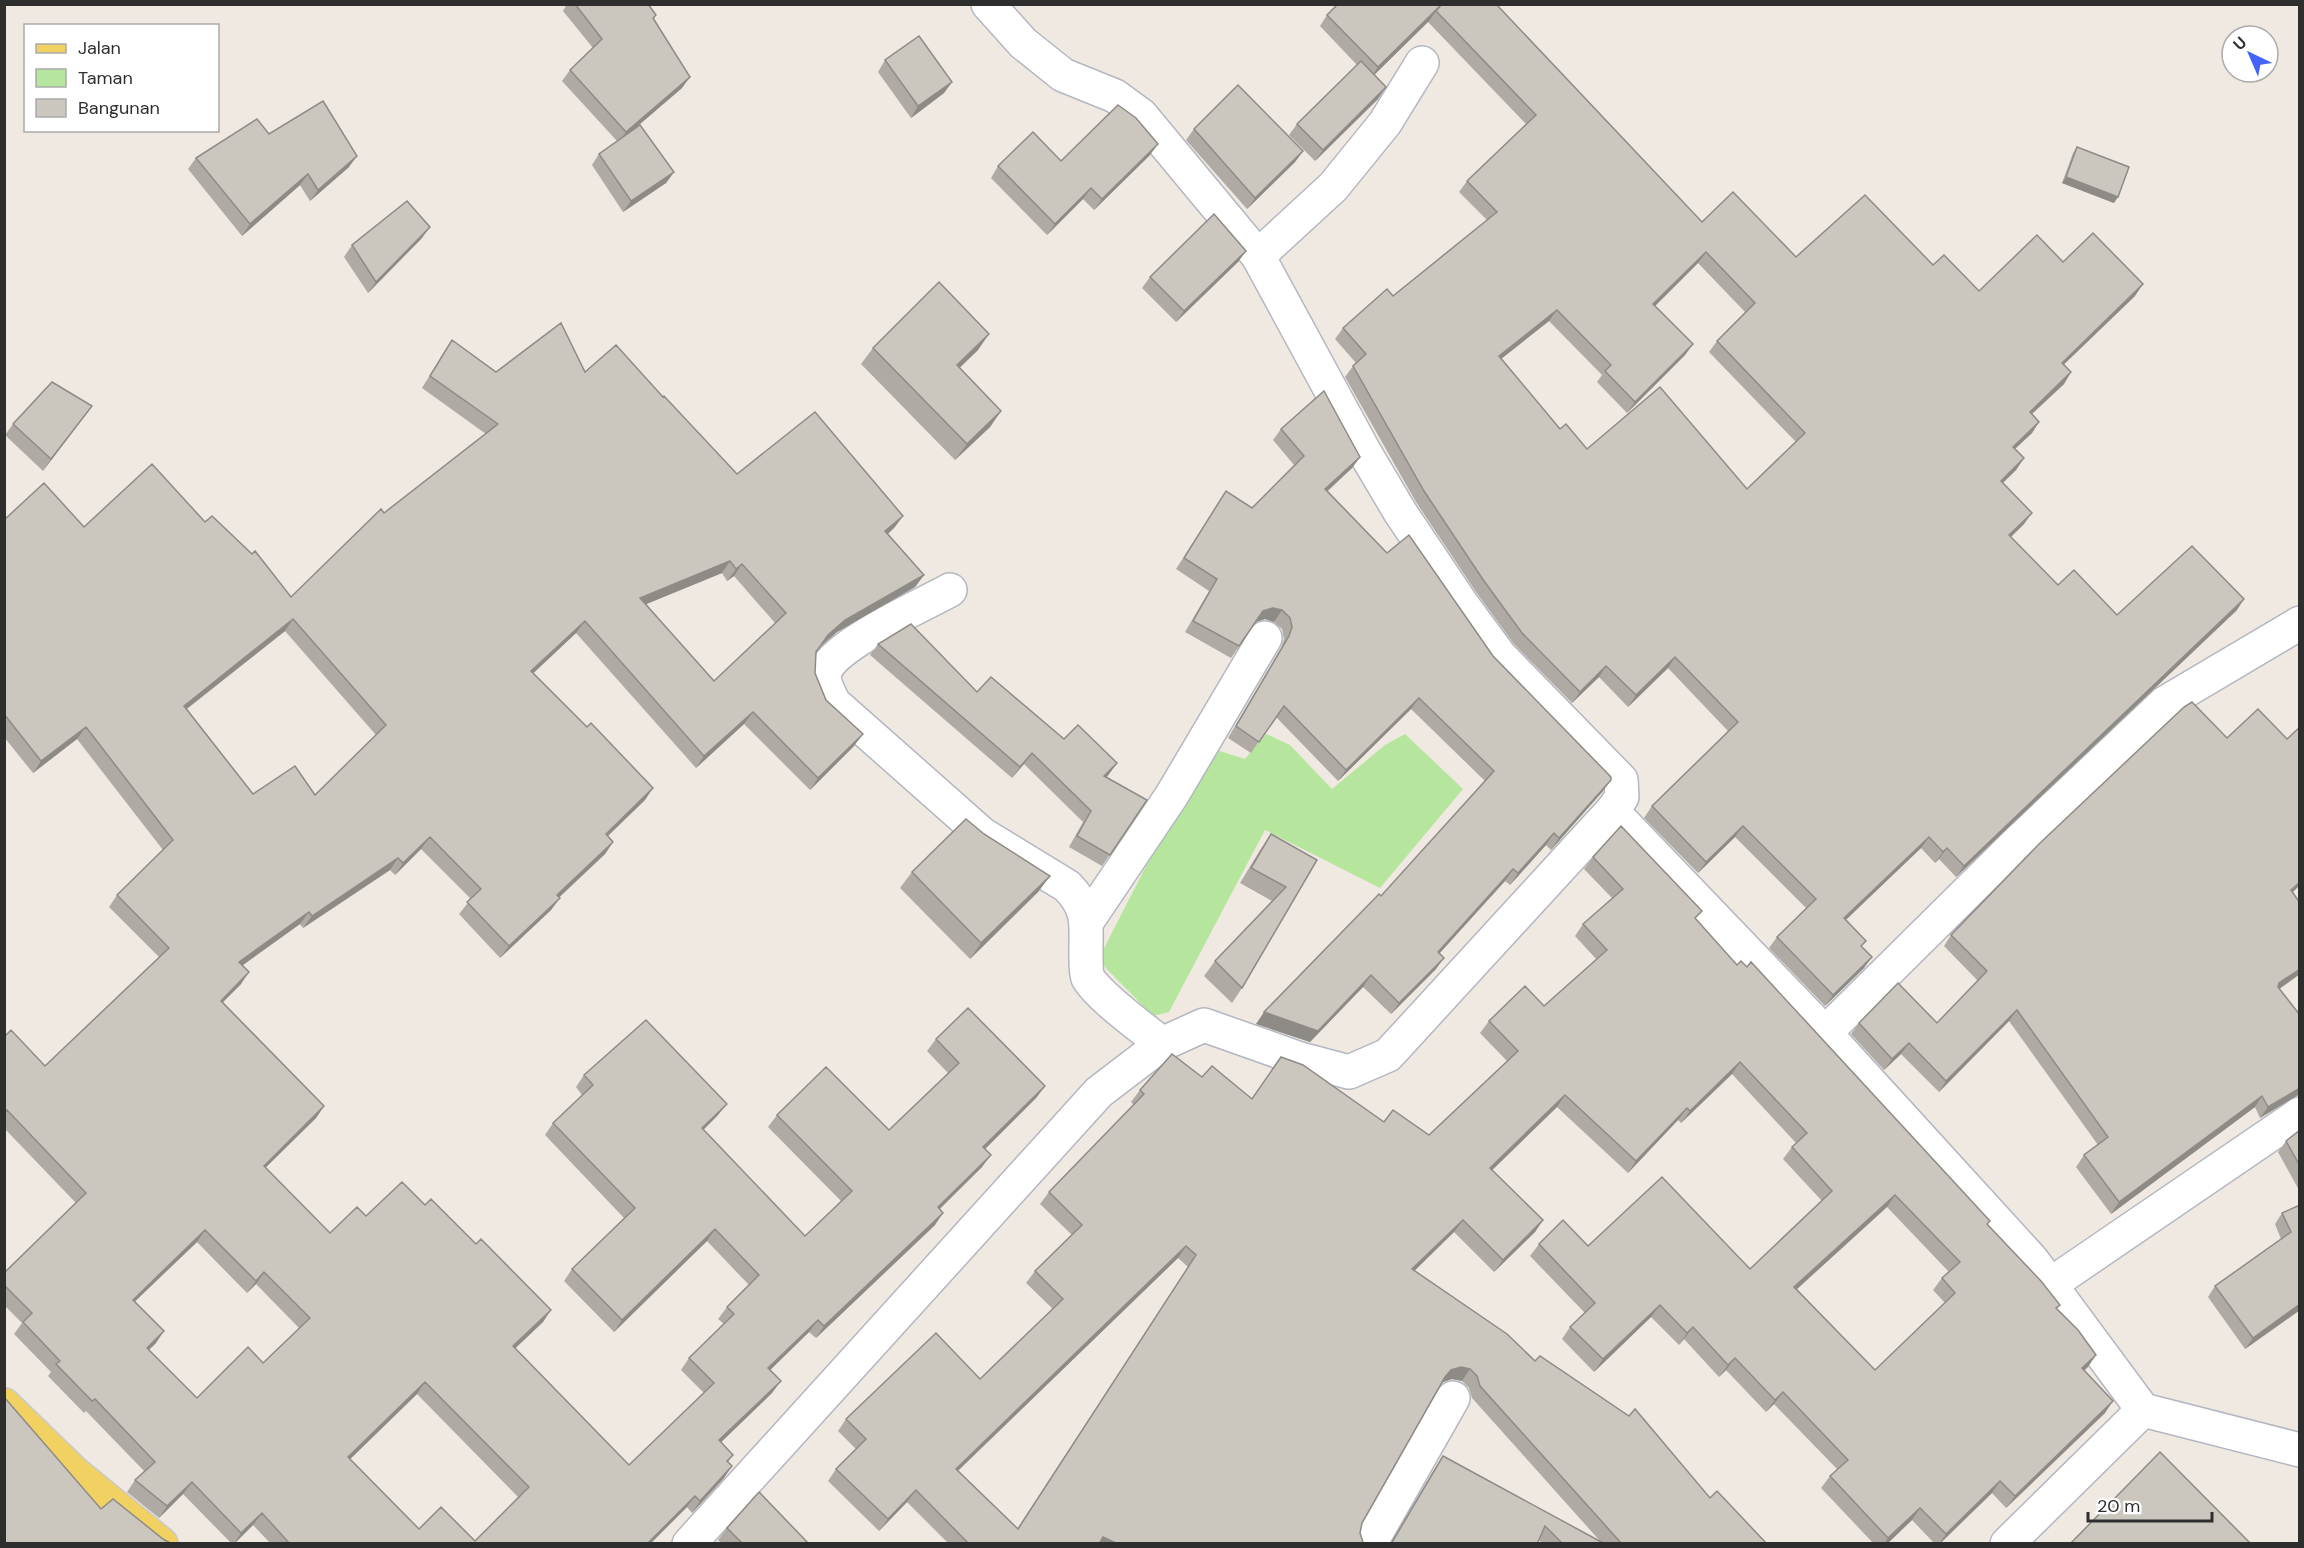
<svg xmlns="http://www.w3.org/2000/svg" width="2304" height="1548" font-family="'DM Sans',sans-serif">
<rect width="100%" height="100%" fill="#efe9e1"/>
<path fill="#b6e59e" d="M1266 734 1290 745 1332 789 1385 745 1405 734 1463 789 1380 888 1265 830 1169 1012 1153 1016 1098 960 1207 747 1245 759Z"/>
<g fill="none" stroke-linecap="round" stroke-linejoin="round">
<defs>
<g id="minor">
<path d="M988 4 1023 43 1063 75 1115 96 1141 115 1258 256 1365 453 1400 512 1461 603 1500 656 1621 780 1622 797 1612 811"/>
<path d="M1258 256 1333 187 1385 123 1422 63"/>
<path d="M950 590C921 606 840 642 826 669 821 680 829 693 834 703L982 834 1067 886C1092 911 1085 928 1086 960 1086 965 1086 973 1088 978 1100 998 1143 1028 1162 1044"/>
<path d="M1086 923 1172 795 1265 638"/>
<path d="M1825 1033 2018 842 2165 703 2300 623"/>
<path d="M2051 1284 2300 1114"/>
<path d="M689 1544 1099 1092 1162 1044 1204 1025 1300 1059 1349 1072 1388 1055 1612 811 1825 1033 2032 1260 2143 1410 2300 1450"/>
<path d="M1370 1544 1453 1398"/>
<path d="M2007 1544 2143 1410"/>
</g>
<path id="major" d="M4 1405 74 1473 161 1544"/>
</defs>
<use href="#minor" stroke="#b4b7c1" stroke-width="36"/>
<use href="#major" stroke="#c9c9c9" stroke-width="36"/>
<use href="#minor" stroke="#fff" stroke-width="33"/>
<use href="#major" stroke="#f2d163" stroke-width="33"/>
</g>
<g fill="#afaba4" fill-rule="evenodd">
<path d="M567 4H648L656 15 654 19 682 88 635 128 674 172 666 183 623 212 592 165 599 154 617 141 562 81 570 70 593 48 563 11Z"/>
<path d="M1496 4 1702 222 1796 257 1933 265 1979 291 2063 262 2135 296 2064 364 2071 372 2064 384 2032 414 2039 422 2032 433 2015 449 2024 458 2016 470 2003 483 2024 524 2011 537 2058 585 2117 615 2237 610 1956 877 1939 859 1935 863 1921 848 1846 920 1862 947 1864 968 1825 1006 1769 948 1777 937 1806 908 1735 837 1698 873 1644 818 1652 806 1728 731 1668 668 1628 707 1599 677 1572 703 1514 644 1476 592 1416 502 1345 377 1353 366 1356 363 1335 339 1343 328 1393 296 1487 220 1459 192 1467 181 1526 124 1428 22 1429 21 1374 75 1378 99 1315 161 1289 135 1297 124 1357 65 1320 26 1327 15ZM1698 263 1746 313 1717 341 1709 352 1796 442 1747 489 1587 449 1560 429 1501 359 1549 321 1602 375 1597 382 1627 413 1685 355 1693 344 1655 306Z"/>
<path d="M885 60 952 82 944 93 911 118 878 72Z"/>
<path d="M1194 129 1303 151 1295 162 1247 209 1186 140Z"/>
<path d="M269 134 349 167 310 201 300 185 242 236 188 169 196 158Z"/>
<path d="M2077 147 2114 203 2062 183 2073 153Z"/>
<path d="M1150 155 1094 210 1083 199 1047 235 991 178 998 166 1061 161Z"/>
<path d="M422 238 368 293 344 257 352 245Z"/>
<path d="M1246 251 1238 262 1176 322 1142 288 1150 277Z"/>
<path d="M452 340 496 372H585L663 397 737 474 903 516 894 528 888 534 924 575 915 587 837 632 820 646 816 652 815 673 826 700 854 746 810 790 744 724 696 768 576 633 533 673 645 800 608 836 613 842 605 854 559 897 551 910 500 958 459 914 471 899 421 849 395 875 390 870 303 928 300 924 242 966 241 984 223 1002 324 1106 316 1118 265 1168 330 1233 366 1216 425 1205 543 1322 515 1348 629 1465 704 1393 681 1370 689 1358 724 1324 718 1319 727 1307 749 1285 707 1241 614 1332 564 1281 572 1269 624 1218 545 1135 553 1123 582 1095 576 1087 584 1075 718 1115 703 1130 805 1236 841 1201 768 1127 777 1115 889 1130 948 1073 927 1051 936 1039 1045 1086 1036 1098 985 1149 982 1167 940 1209 935 1225 816 1338 809 1332 770 1370 772 1393 721 1442 733 1455 728 1462 724 1478 692 1513 687 1507 650 1544H271L253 1525 234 1544H232L183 1494 159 1518 127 1492 135 1480 145 1472 86 1411 84 1413 48 1376 51 1372 14 1334 22 1323 4 1305V1273L76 1203 4 1128V1037L45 1066 159 957 109 907 117 895 163 850 77 739 33 773 4 737V520L84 527 205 522 291 597 384 513 486 434 422 388 444 352ZM722 573 727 581 734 576 775 623 714 681 646 604ZM285 631 376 735 315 795 253 794 187 709ZM197 1242 247 1293 256 1284 299 1328 263 1363 197 1398 149 1350 156 1343 135 1301ZM417 1394 518 1497 475 1541 419 1529 350 1459Z"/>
<path d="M873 348 978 350 959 368 1001 411 990 427 955 460 861 364Z"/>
<path d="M92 406 43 471 5 435 13 424Z"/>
<path d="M1281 429 1360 457 1352 468 1328 491 1387 553 1493 656 1603 791 1551 850 1546 845 1510 885 1505 881 1439 953 1436 969 1391 1014 1363 987 1310 1042 1256 1024 1381 896 1485 781 1411 709 1338 781 1276 717 1251 753 1228 738 1281 648 1284 639 1282 629 1274 622 1265 619 1256 622 1231 658 1185 632 1209 591 1176 569 1226 491 1252 508 1294 465 1273 440Z"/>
<path d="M878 644 977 692 1064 739 1117 763 1107 777 1147 800 1102 866 1069 847 1083 822 1024 764 1012 778 870 655Z"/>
<path d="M984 834 1050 876 1038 892 970 959 900 888 912 872Z"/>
<path d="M1271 834 1317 860 1242 988 1232 1003 1204 976 1215 961 1272 901 1240 883 1260 850Z"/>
<path d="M1593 857 1696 920 1737 965 1987 1225 2060 1305 2057 1309 2096 1355 2084 1370 2105 1413 2006 1508 1992 1493 1940 1544H1935L1912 1520 1887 1544H1874L1821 1488 1830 1476 1837 1469 1774 1404 1766 1412 1726 1370 1719 1377 1684 1339 1679 1345 1651 1317 1594 1372 1562 1339 1570 1327 1585 1313 1530 1256 1539 1244 1588 1246 1750 1269 1822 1201 1783 1159 1792 1147 1796 1143 1732 1074 1681 1123 1678 1120 1628 1173 1557 1107 1492 1170 1543 1220 1535 1232 1494 1272 1454 1232 1414 1271 1535 1361 1767 1544H1543L1538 1539 1537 1544H1390L1435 1468 1443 1456 1600 1541 1472 1398 1469 1388 1462 1381 1452 1379 1443 1382 1441 1385 1362 1523 1360 1533 1363 1542 1364 1544H949L907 1502 879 1531 828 1481 836 1469 856 1449 838 1431 846 1419 980 1379 1053 1309 1026 1283 1035 1271 1072 1235 1040 1204 1049 1192 1134 1105 1131 1102 1140 1090 1202 1077 1252 1099 1384 1122 1429 1135 1507 1061 1480 1033 1489 1021 1544 1006 1597 960 1575 936 1583 924 1612 898 1584 869ZM1887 1207 1949 1272 1942 1278 1933 1290 1945 1303 1875 1370 1797 1289ZM1178 1258 1188 1267 1017 1529 958 1471Z"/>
<path d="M2292 893 2279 989 2300 1015V1096L2298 1095 2260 1118 2255 1107 2111 1214 2076 1167 2084 1155 2098 1145 2009 1021 1939 1092 1901 1054 1884 1070 1851 1034 1859 1023H1937L1978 981 1944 946 1951 935Z"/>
<path d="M2300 1130V1192L2278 1152 2286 1141Z"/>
<path d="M2300 1205V1310L2245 1349 2208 1297 2215 1286 2281 1239 2275 1224 2282 1213Z"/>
<path d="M727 1528 809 1544H722L718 1540Z"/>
</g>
<g fill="#8e8b86">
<path d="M1442 4 1436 11 1429 21 1370 79 1378 67Z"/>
<path d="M690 77 682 88 618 143 626 132Z"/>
<path d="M952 82 944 93 911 118 918 106Z"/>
<path d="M1386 87 1378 99 1315 161 1323 150Z"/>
<path d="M1158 144 1150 155 1094 210 1102 199Z"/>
<path d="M1303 151 1295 162 1247 209 1255 198Z"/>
<path d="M357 156 349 167 310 201 318 190Z"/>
<path d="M674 172 666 183 623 212 631 201Z"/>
<path d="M308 174 300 185 242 236 250 224Z"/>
<path d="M2066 177 2118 197 2114 203 2062 183Z"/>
<path d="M1091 188 1083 199 1047 235 1055 224Z"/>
<path d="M430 227 422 238 368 293 376 282Z"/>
<path d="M1246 251 1238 262 1176 322 1184 311Z"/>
<path d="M1706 252 1698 263 1646 315 1653 304Z"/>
<path d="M2143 284 2135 296 2054 374 2062 363Z"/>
<path d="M1557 310 1549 321 1491 367 1499 356Z"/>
<path d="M989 334 978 350 945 382 957 365Z"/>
<path d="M1693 344 1685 355 1627 413 1635 402Z"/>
<path d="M2071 372 2064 384 2022 423 2030 412Z"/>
<path d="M92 406 84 417 43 471 51 459Z"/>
<path d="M1001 411 990 427 955 460 967 444Z"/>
<path d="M2039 422 2032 433 2005 458 2013 447Z"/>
<path d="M1360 457 1352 468 1317 500 1325 489Z"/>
<path d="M2024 458 2016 470 1993 492 2001 481Z"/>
<path d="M2032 513 2024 524 2001 546 2009 535Z"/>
<path d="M903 516 894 528 877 543 885 531Z"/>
<path d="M730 561 722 573 632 610 640 598Z"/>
<path d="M742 564 734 576 727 581 736 569Z"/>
<path d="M924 575 915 587 837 632 820 647 828 635 845 620Z"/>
<path d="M2244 599 2237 610 1956 877 1964 866Z"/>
<path d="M1273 608 1282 610 1274 622 1265 619 1255 622 1263 611Z"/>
<path d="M293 619 285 631 176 717 184 706Z"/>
<path d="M585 621 576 633 523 683 531 671Z"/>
<path d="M1675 657 1668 668 1628 707 1636 695Z"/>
<path d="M1606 666 1599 677 1572 703 1580 692Z"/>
<path d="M1419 698 1411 709 1338 781 1346 770Z"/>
<path d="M753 712 744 724 696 768 704 756Z"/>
<path d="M86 727 77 739 33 773 41 761Z"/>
<path d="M863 734 854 746 810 790 818 778Z"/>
<path d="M1032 753 1024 764 1012 778 1020 767Z"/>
<path d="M1117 763 1109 774 1097 787 1104 776Z"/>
<path d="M1611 780 1603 791 1551 850 1559 838Z"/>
<path d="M653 788 645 800 597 846 606 834Z"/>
<path d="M1743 826 1735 837 1698 873 1706 862Z"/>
<path d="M1554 833 1546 845 1510 885 1518 873Z"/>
<path d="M430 837 421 849 395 875 403 863Z"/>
<path d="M1929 837 1921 848 1836 929 1844 918Z"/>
<path d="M613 842 605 854 549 907 557 895Z"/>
<path d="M1947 848 1939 859 1935 863 1943 852Z"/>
<path d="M398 858 390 870 303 928 312 916Z"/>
<path d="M1513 869 1505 881 1430 964 1438 952Z"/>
<path d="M1050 876 1038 892 970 959 981 943Z"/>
<path d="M2300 882V885L2283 902 2291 890Z"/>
<path d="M560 898 551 910 500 958 509 946Z"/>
<path d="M309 912 300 924 230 974 239 962Z"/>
<path d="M1872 957 1864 968 1825 1006 1833 995Z"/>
<path d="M1444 958 1436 969 1391 1014 1399 1003Z"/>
<path d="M2300 969V974L2271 995 2279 983Z"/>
<path d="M249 972 241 984 212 1013 221 1001Z"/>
<path d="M1371 975 1363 987 1310 1042 1256 1024 1264 1012Z"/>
<path d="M2017 1010 2009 1021 1939 1092 1946 1081Z"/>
<path d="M1909 1043 1901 1054 1884 1070 1892 1059Z"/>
<path d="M1740 1062 1732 1074 1681 1123 1690 1111Z"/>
<path d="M1045 1086 1036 1098 975 1159 983 1147Z"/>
<path d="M2300 1088V1096L2298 1095 2260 1118 2268 1107Z"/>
<path d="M1565 1095 1557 1107 1482 1180 1490 1168Z"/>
<path d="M2262 1096 2255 1107 2111 1214 2119 1202Z"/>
<path d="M727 1104 718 1115 693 1140 702 1128Z"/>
<path d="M324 1106 316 1118 255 1178 264 1166Z"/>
<path d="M1687 1108 1678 1120 1628 1173 1636 1161Z"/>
<path d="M991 1155 982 1167 929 1219 938 1207Z"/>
<path d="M1895 1195 1887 1207 1786 1299 1794 1287Z"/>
<path d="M943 1213 935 1225 816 1338 824 1326Z"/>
<path d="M1463 1220 1454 1232 1404 1281 1412 1269Z"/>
<path d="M1543 1220 1535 1232 1494 1272 1503 1260Z"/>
<path d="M715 1229 707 1241 614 1332 622 1320Z"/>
<path d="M205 1230 197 1242 125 1311 133 1300Z"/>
<path d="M1186 1246 1178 1258 947 1481 956 1469Z"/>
<path d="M264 1272 256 1284 247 1293 256 1281Z"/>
<path d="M2300 1304V1310L2245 1349 2253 1338Z"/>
<path d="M1660 1305 1651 1317 1594 1372 1603 1359Z"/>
<path d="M551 1310 543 1322 505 1358 513 1346Z"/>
<path d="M818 1320 809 1332 760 1380 768 1368Z"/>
<path d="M1693 1327 1684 1339 1679 1345 1687 1333Z"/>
<path d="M164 1331 156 1343 138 1360 147 1348Z"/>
<path d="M2096 1355 2088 1367 2074 1380 2082 1368Z"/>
<path d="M1735 1358 1726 1370 1719 1377 1728 1365Z"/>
<path d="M1461 1367 1470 1369 1462 1381 1452 1379 1443 1382 1437 1389 1445 1377 1451 1370Z"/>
<path d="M781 1381 772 1393 711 1452 719 1440Z"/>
<path d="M425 1382 417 1394 340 1469 348 1457Z"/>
<path d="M1783 1392 1774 1404 1766 1412 1775 1400Z"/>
<path d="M2113 1401 2105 1413 2006 1508 2015 1496Z"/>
<path d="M732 1466 724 1478 692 1513 700 1501Z"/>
<path d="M2000 1481 1992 1493 1939 1544 1946 1534Z"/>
<path d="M192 1482 183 1494 159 1518 167 1506Z"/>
<path d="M916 1490 907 1502 879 1531 888 1519Z"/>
<path d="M695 1496 687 1507 650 1544H647Z"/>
<path d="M1920 1508 1912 1520 1887 1544H1884L1888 1538Z"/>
<path d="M262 1513 253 1525 234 1544 241 1533Z"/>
<path d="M1103 1537 1118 1544H1098Z"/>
</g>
<g fill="#cbc7bf" stroke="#8e8b86" stroke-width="1.5" fill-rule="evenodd">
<path d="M575 4H648L656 15 653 18 690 77 626 132 570 70 602 39Z"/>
<path d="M1338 4H1442L1378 67 1327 15Z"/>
<path d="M1442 4H1496L1702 222 1733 192 1796 257 1865 195 1933 265 1944 255 1979 291 2037 235 2063 262 2093 233 2143 284 2062 363 2071 372 2030 412 2039 422 2013 447 2024 458 2001 481 2032 513 2009 535 2058 585 2074 570 2117 615 2192 546 2244 599 1964 866 1947 848 1943 852 1929 837 1844 918 1866 941 1861 946 1872 957 1833 995 1777 937 1816 899 1743 826 1706 862 1652 806 1738 722 1675 657 1636 695 1606 666 1580 692 1522 633 1484 581 1424 491 1353 366 1366 354 1343 328 1387 289 1393 296 1497 212 1467 181 1536 115 1436 11ZM1706 252 1755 303 1717 341 1805 433 1747 489 1660 387 1587 449 1566 424 1560 429 1499 356 1557 310 1611 365 1605 371 1635 402 1693 344 1653 304Z"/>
<path d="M919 36 952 82 918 106 885 60Z"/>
<path d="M1361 61 1386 87 1323 150 1297 124Z"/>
<path d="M1238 85 1303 151 1255 198 1194 129Z"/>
<path d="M323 101 357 156 318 190 308 174 250 224 196 158 257 119 269 134Z"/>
<path d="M1118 105 1136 118 1158 144 1102 199 1091 188 1055 224 998 166 1033 132 1061 161Z"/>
<path d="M640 125 674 172 631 201 599 154Z"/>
<path d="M2077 147 2129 167 2118 197 2066 177Z"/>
<path d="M407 201 430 227 376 282 352 245Z"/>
<path d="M1214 214 1246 251 1184 311 1150 277Z"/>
<path d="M939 282 989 334 957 365 1001 411 967 444 873 348Z"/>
<path d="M561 323 585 372 616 345 663 397 664 396 737 474 815 412 903 516 885 531 924 575 845 620 828 635 816 652 815 673 826 700 863 734 818 778 753 712 704 756 585 621 531 671 587 727 591 723 653 788 606 834 613 842 557 895 560 898 509 946 467 902 481 889 430 837 403 863 398 858 312 916 309 912 239 962 249 972 221 1001 324 1106 264 1166 330 1233 357 1207 366 1216 402 1182 425 1205 431 1199 476 1244 481 1239 551 1310 513 1346 629 1465 714 1383 689 1358 734 1314 727 1307 759 1275 715 1229 622 1320 572 1269 635 1208 553 1123 593 1085 584 1075 646 1020 727 1104 702 1128 805 1236 852 1191 777 1115 826 1067 889 1130 959 1063 936 1039 968 1008 1045 1086 983 1147 991 1155 938 1207 943 1213 824 1326 818 1320 768 1368 781 1381 719 1440 733 1455 727 1461 732 1466 700 1501 695 1496 647 1544H290L262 1513 241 1533 192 1482 167 1506 135 1480 155 1462 95 1399 92 1401 56 1364 60 1361 23 1322 32 1313 4 1285V1273L86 1193 7 1110 4 1113V1037L11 1030 45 1066 169 948 117 895 173 840 86 727 41 761 4 714V520L44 483 84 527 152 464 205 522 212 516 252 554 255 551 291 597 381 509 384 513 498 424 430 376 452 340 496 372ZM730 561 736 569 742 564 786 613 714 681 640 598ZM293 619 386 725 315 795 295 766 253 794 184 706ZM205 1230 256 1281 264 1272 310 1318 263 1363 248 1347 197 1398 147 1348 164 1331 133 1300ZM425 1382 529 1487 475 1541 441 1507 419 1529 348 1457Z"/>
<path d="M52 382 92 406 51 459 13 424Z"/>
<path d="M1324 391 1360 457 1325 489 1387 553 1409 535 1493 656 1611 777V780L1559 838 1554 833 1518 873 1513 869 1438 952 1444 958 1399 1003 1371 975 1318 1031 1264 1012 1379 894 1381 896 1494 771 1419 698 1346 770 1284 706 1259 742 1236 726 1289 636 1292 627 1290 618 1282 610 1273 608 1263 611 1239 646 1193 621 1217 579 1184 558 1226 491 1252 508 1304 456 1281 429Z"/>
<path d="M911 624 977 692 991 677 1064 739 1078 725 1117 763 1104 776 1147 800 1110 855 1077 836 1091 811 1032 753 1020 767 878 644Z"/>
<path d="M2192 702 2227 738 2258 709 2287 739 2300 727V882L2291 890 2300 903V969L2279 983 2278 987 2300 1015V1088L2268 1107 2262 1096 2119 1202 2084 1155 2108 1137 2017 1010 1946 1081 1909 1043 1892 1059 1859 1023 1898 983 1937 1023 1987 971 1951 935 2039 844 2184 707Z"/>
<path d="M966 819 984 834 1050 876 981 943 912 872Z"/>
<path d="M1621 826 1702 911 1695 918 1737 965 1741 961 1747 967 1751 962 1990 1221 1987 1224 2041 1281 2060 1305 2056 1308 2078 1330 2096 1355 2082 1368 2113 1401 2015 1496 2000 1481 1946 1534 1920 1508 1888 1538 1830 1476 1848 1460 1783 1392 1775 1400 1735 1358 1728 1365 1693 1327 1687 1333 1660 1305 1603 1359 1570 1327 1595 1303 1539 1244 1563 1220 1588 1246 1662 1177 1750 1269 1832 1191 1792 1147 1807 1133 1740 1062 1690 1111 1687 1108 1636 1161 1565 1095 1490 1168 1543 1220 1503 1260 1463 1220 1412 1269 1507 1334 1535 1361 1540 1356 1629 1416 1635 1409 1710 1498 1717 1491 1767 1544H1622L1480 1386 1477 1376 1470 1369 1461 1367 1451 1370 1445 1377 1362 1523 1360 1533 1363 1542 1364 1544H1118L1103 1537 1099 1544H969L916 1490 888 1519 836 1469 866 1439 846 1419 936 1333 980 1379 1063 1299 1035 1271 1082 1225 1049 1192 1144 1094 1140 1090 1172 1054 1202 1077 1212 1066 1252 1099 1281 1057 1303 1065 1384 1122 1393 1110 1429 1135 1518 1051 1489 1021 1525 986 1544 1006 1607 950 1583 924 1623 889 1593 857ZM1895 1195 1960 1262 1942 1278 1955 1293 1875 1370 1794 1287ZM1186 1246 1196 1255 1018 1529 956 1469Z"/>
<path d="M1271 834 1317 860 1242 988 1215 961 1286 887 1251 868Z"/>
<path d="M2300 1130V1166L2286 1141Z"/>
<path d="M2300 1205V1304L2253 1338 2215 1286 2291 1232 2282 1213Z"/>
<path d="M4 1397 101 1509 113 1499 163 1539 172 1544H4Z"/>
<path d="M2160 1452 2251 1544H2070Z"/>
<path d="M1443 1456 1605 1544H1563L1545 1526 1537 1544H1391Z"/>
<path d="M759 1492 809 1544H741L742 1543 727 1528Z"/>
</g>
<rect width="2304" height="1548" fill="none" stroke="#2e2e2e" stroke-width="12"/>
<rect x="24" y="24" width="195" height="108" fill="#ffffff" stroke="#ababab" stroke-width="1.5"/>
<rect x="36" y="44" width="30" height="9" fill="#f2d163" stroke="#ababab" stroke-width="1.5"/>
<text x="78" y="54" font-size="18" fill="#2e2e2e">Jalan</text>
<rect x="36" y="69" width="30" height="18" fill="#b6e59e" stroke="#ababab" stroke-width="1.5"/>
<text x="78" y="84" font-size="18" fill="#2e2e2e">Taman</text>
<rect x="36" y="99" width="30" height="18" fill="#cbc7bf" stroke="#ababab" stroke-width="1.5"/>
<text x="78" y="114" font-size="18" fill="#2e2e2e">Bangunan</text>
<g transform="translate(2250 54) rotate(316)"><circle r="28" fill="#ffffff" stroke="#ababab" stroke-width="1.5"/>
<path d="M0-4.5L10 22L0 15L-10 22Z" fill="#4264fb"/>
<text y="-9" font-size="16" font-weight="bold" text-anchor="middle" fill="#2e2e2e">U</text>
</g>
<path d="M2088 1512v9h124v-9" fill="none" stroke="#2e2e2e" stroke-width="3"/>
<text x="2097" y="1512" font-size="18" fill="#2e2e2e" stroke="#ffffff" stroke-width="4.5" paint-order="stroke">20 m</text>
</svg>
